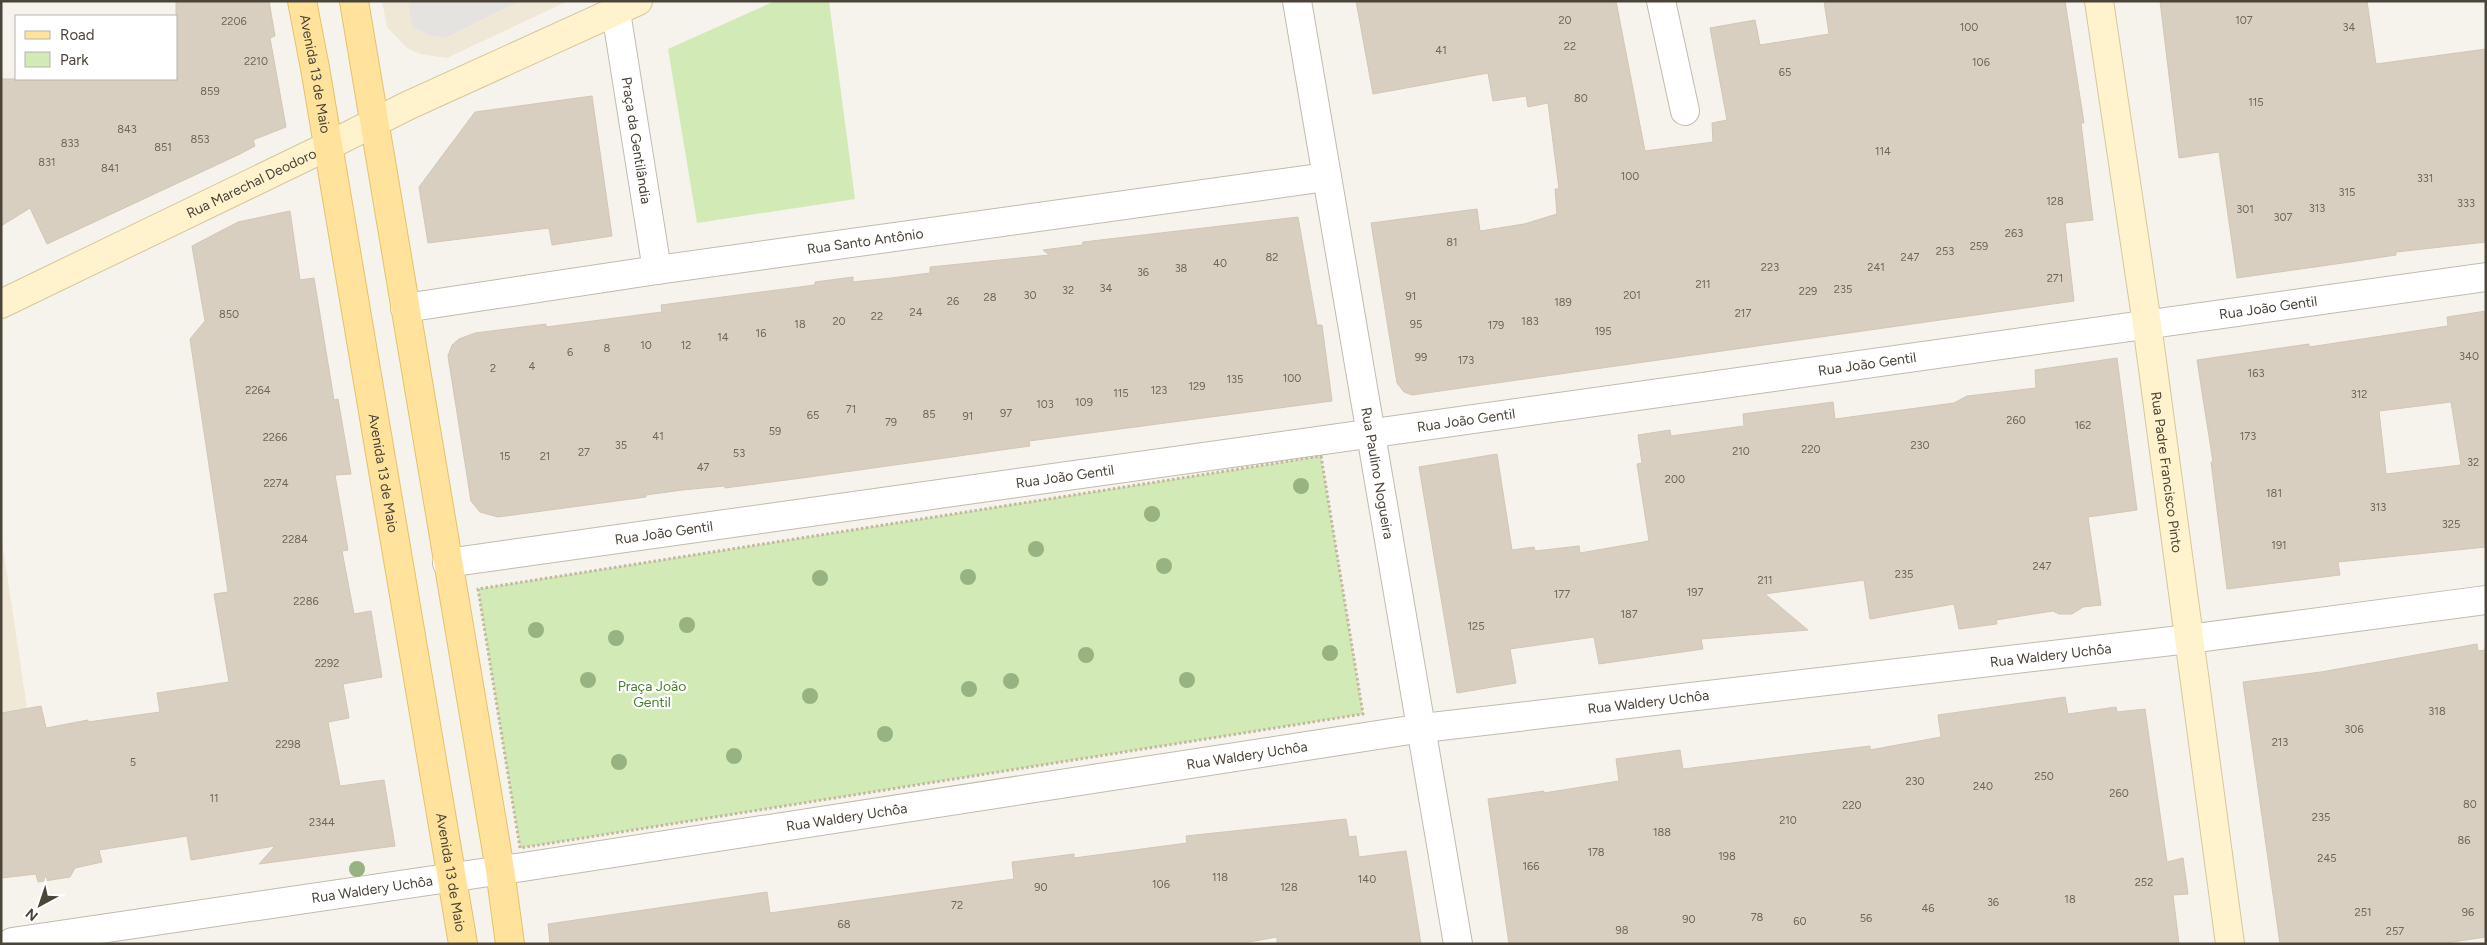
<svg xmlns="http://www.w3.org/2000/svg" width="2487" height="945" font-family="Figtree,sans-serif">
<rect width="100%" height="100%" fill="#f6f3ec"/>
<g fill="#efe8d6">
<path d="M382 1H568L447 58 420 54 407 48 387 27Z"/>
<path d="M1 534 27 708 1 712Z"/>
</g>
<g fill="#d2eab5">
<path d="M775 1H829L855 199 697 223 668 49Z"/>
<path d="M1321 456 1363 714 520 848 478 589Z"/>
</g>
<path fill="#e5e3e0" d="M408 1H519L445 38 428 35 412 26Z"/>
<g fill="#d8cfc1" stroke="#d3c7b4" fill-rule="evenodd">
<path d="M176 1H269L275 36 270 38 286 127 253 140 255 146 240 154 47 244 30 208 1 226V79H176Z"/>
<path d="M1356 1H1616L1645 151 1713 142 1712 123 1727 120 1710 28 1755 20 1760 45 1829 34 1824 1H2065L2084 123H2081L2093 220 2065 223 2074 301 1412 395 1404 392 1397 383 1371 223 1477 209 1480 231 1524 224 1557 214 1555 189H1559L1548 103 1528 107 1526 96 1493 101 1488 73 1373 94Z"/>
<path d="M2160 1H2367L2376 64 2486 49V242L2396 252V255L2350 262 2237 278 2219 152 2179 158Z"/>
<path d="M592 96 612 236 552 245 549 228 428 243 419 187 475 112Z"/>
<path d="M290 211 300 280 314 278 334 400 338 399 351 474 335 475 348 550 342 551 354 614 371 611 382 677 343 684 349 718 328 722 340 786 384 780 395 846 259 864 275 846 191 860 187 836 99 850 102 862 75 868 70 877 38 882 36 874 1 878V713L41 706 46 728 88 720V722L160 712 157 693 229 682 214 594 228 592 190 339 205 321 192 246 238 222Z"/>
<path d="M1298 217 1317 325H1322L1332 401 1029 441 1030 446 802 478 725 488V486L682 490 646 495V497L498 517 480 512 471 501 448 356 452 345 459 339 475 333 546 324V327L662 312 661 305 815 285V282L853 277V282L891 278 930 273V267L1049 255 1043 250 1082 245 1083 242Z"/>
<path d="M2486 311V547L2338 562 2340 575 2227 589 2211 462H2213L2197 360 2309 344V347L2448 326 2447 317ZM2451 402 2461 465 2386 474 2379 411Z"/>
<path d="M2117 358 2137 510 2088 517 2101 605 2083 607 2072 614H2059L2053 611 1996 620 1997 624 1959 629 1954 604 1870 619 1864 580 1765 594 1808 630 1701 639 1703 649 1599 664 1594 637 1510 649 1516 683 1457 693 1419 467 1497 454 1512 550 1534 547 1535 551 1579 546 1580 553 1649 541 1637 464 1642 463 1638 435 1670 430 1671 436 1744 426 1743 414 1833 402 1835 419 1954 403 1967 396 2036 388 2035 370Z"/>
<path d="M2477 644 2478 651 2486 650V937L2439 944H2280L2243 682 2321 672Z"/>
<path d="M2065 697 2068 714 2116 707 2117 712 2145 709 2167 862 2183 858 2188 894 2173 895 2179 944H1509L1488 799 1544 791V793L1619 781 1616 759 1680 750 1683 769 1870 746V750L1941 737 1938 715Z"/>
<path d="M1346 819 1349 837 1356 836 1359 857 1406 851 1421 944H1277V937L1238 944H550L548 924 767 892 770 913 1014 879 1012 862 1074 854V858L1187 843 1186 836Z"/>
</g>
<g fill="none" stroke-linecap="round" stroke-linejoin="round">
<defs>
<g id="street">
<path id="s1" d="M1297 1C1349 316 1406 629 1458 944"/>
<path d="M1661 1 1685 111"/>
<path id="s2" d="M616 12 657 270"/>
<path id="s3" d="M405 308 657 270 1326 177"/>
<path id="s4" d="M447 563 2486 277"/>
<path id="s5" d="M12 942 523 867 1423 728 2189 639 2486 600"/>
</g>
<g id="secondary">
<path id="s6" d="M2099 1 2147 324 2230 944"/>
<path id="s7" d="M1 304 328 146 407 106 638 1"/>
</g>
<g id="primary">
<path id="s8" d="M302 1 315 68 463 944"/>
<path d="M354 1 500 870 510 944"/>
</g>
</defs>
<use href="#street" stroke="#c2bbae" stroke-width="30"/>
<use href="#secondary" stroke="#d6c79b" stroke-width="30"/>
<use href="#primary" stroke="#e6c16a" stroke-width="30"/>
<path stroke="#c4b79f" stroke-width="3" stroke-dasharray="2.5 2.5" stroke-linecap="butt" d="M1321 456 1363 714 520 848 478 589Z"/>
<use href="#street" stroke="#fff" stroke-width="28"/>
<use href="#secondary" stroke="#fff3cd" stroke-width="28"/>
<use href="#primary" stroke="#ffe39c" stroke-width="28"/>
</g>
<g fill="#97b381">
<circle cx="1301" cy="486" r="8"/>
<circle cx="1152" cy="514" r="8"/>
<circle cx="1036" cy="549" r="8"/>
<circle cx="1164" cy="566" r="8"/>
<circle cx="968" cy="577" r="8"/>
<circle cx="820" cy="578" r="8"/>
<circle cx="687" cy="625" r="8"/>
<circle cx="536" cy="630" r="8"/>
<circle cx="616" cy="638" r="8"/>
<circle cx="1330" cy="653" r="8"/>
<circle cx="1086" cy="655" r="8"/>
<circle cx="588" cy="680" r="8"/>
<circle cx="1187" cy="680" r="8"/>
<circle cx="1011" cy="681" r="8"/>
<circle cx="969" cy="689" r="8"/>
<circle cx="810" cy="696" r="8"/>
<circle cx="885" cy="734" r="8"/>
<circle cx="734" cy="756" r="8"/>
<circle cx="619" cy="762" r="8"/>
<circle cx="357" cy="869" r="8"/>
</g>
<g text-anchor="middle" stroke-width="4.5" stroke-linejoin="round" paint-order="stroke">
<g font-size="11" fill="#6e675b">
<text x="1565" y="24">20</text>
<text x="2244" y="24">107</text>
<text x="234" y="25">2206</text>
<text x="1969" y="31">100</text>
<text x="2349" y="31">34</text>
<text x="1570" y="50">22</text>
<text x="1441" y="54">41</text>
<text x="256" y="65">2210</text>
<text x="1981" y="66">106</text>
<text x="1785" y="76">65</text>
<text x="210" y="95">859</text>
<text x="1581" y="102">80</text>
<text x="2256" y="106">115</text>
<text x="127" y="133">843</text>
<text x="200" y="143">853</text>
<text x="70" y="147">833</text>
<text x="163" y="151">851</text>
<text x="1883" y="155">114</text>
<text x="47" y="166">831</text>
<text x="110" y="172">841</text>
<text x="1630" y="180">100</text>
<text x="2425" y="182">331</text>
<text x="2347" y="196">315</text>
<text x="2055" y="205">128</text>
<text x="2466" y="207">333</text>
<text x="2317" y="212">313</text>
<text x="2245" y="213">301</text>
<text x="2283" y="221">307</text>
<text x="2014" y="237">263</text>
<text x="1452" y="246">81</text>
<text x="1979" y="250">259</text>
<text x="1945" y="255">253</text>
<text x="1272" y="261">82</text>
<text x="1910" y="261">247</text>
<text x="1220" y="267">40</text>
<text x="1770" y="271">223</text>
<text x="1876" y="271">241</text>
<text x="1181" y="272">38</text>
<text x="1143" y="276">36</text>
<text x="2055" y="282">271</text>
<text x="1703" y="288">211</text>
<text x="1106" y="292">34</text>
<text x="1843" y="293">235</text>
<text x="1068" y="294">32</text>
<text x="1808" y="295">229</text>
<text x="1030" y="299">30</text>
<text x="1632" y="299">201</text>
<text x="1411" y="300">91</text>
<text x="990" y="301">28</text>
<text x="953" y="305">26</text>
<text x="1563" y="306">189</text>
<text x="916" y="316">24</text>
<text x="1743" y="317">217</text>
<text x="229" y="318">850</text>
<text x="877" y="320">22</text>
<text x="839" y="325">20</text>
<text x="1530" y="325">183</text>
<text x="800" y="328">18</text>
<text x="1416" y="328">95</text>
<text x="1496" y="329">179</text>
<text x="1603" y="335">195</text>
<text x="761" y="337">16</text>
<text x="723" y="341">14</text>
<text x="646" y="349">10</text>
<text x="686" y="349">12</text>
<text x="607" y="352">8</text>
<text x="570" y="356">6</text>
<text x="2469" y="360">340</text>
<text x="1421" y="361">99</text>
<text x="1466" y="364">173</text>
<text x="532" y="370">4</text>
<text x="493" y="372">2</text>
<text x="2256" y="377">163</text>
<text x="1292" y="382">100</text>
<text x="1235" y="383">135</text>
<text x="1197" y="390">129</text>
<text x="258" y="394">2264</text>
<text x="1159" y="394">123</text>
<text x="1121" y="397">115</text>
<text x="2359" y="398">312</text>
<text x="1084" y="406">109</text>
<text x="1045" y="408">103</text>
<text x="851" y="413">71</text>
<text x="1006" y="417">97</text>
<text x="929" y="418">85</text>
<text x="813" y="419">65</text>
<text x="968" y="420">91</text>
<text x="2016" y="424">260</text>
<text x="891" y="426">79</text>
<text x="2083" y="429">162</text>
<text x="775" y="435">59</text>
<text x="658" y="440">41</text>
<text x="2248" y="440">173</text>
<text x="275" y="441">2266</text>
<text x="621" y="449">35</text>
<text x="1920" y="449">230</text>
<text x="1811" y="453">220</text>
<text x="1741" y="455">210</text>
<text x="584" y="456">27</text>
<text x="739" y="457">53</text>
<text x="505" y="460">15</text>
<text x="545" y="460">21</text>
<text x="2473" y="466">32</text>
<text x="703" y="471">47</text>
<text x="1675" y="483">200</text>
<text x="276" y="487">2274</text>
<text x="2274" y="497">181</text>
<text x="2378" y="511">313</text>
<text x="2451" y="528">325</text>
<text x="295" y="543">2284</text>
<text x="2279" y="549">191</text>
<text x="2042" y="570">247</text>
<text x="1904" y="578">235</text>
<text x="1765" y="584">211</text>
<text x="1695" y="596">197</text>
<text x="1562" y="598">177</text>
<text x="306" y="605">2286</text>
<text x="1629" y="618">187</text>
<text x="1476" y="630">125</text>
<text x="327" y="667">2292</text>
<text x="2437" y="715">318</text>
<text x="2354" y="733">306</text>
<text x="2280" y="746">213</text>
<text x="288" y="748">2298</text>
<text x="133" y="766">5</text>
<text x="2044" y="780">250</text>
<text x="1915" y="785">230</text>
<text x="1983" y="790">240</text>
<text x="2119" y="797">260</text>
<text x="214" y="802">11</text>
<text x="2470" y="808">80</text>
<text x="1852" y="809">220</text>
<text x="2321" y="821">235</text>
<text x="1788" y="824">210</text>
<text x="322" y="826">2344</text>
<text x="1662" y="836">188</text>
<text x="2464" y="844">86</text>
<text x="1596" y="856">178</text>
<text x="1727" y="860">198</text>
<text x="2327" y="862">245</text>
<text x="1531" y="870">166</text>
<text x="1220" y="881">118</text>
<text x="1367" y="883">140</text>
<text x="2144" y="886">252</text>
<text x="1161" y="888">106</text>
<text x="1041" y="891">90</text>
<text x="1289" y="891">128</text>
<text x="2070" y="903">18</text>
<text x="1993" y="906">36</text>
<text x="957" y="909">72</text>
<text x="1928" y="912">46</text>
<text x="2363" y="916">251</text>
<text x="2468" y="916">96</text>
<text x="1757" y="921">78</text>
<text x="1866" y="922">56</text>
<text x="1689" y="923">90</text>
<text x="1800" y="925">60</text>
<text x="844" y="928">68</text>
<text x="1622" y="934">98</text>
<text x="2395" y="935">257</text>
</g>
<g font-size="14" fill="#4b4439" stroke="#fff">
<text dy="5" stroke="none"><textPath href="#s8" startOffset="74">Avenida 13 de Maio</textPath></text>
<text dy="5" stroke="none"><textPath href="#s2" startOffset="130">Praça da Gentilândia</textPath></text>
<text dy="5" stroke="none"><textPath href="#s7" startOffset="278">Rua Marechal Deodoro</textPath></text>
<text dy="5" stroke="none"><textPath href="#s3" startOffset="465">Rua Santo Antônio</textPath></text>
<text dy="5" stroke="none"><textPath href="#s4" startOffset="1839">Rua João Gentil</textPath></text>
<text dy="5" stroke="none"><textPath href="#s4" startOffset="1434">Rua João Gentil</textPath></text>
<text dy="5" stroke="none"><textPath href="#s4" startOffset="1029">Rua João Gentil</textPath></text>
<text dy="5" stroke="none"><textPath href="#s8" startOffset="479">Avenida 13 de Maio</textPath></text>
<text dy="5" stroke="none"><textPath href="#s6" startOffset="476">Rua Padre Francisco Pinto</textPath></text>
<text dy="5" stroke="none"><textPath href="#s1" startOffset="479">Rua Paulino Nogueira</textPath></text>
<text dy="5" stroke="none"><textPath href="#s4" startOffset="624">Rua João Gentil</textPath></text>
<text dy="5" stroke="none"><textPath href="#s4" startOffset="219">Rua João Gentil</textPath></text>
<text dy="5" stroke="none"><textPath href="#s5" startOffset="2059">Rua Waldery Uchôa</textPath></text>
<text dy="5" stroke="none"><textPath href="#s5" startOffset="1654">Rua Waldery Uchôa</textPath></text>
<text dy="5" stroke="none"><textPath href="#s5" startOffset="1249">Rua Waldery Uchôa</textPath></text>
<text dy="5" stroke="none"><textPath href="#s5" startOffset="844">Rua Waldery Uchôa</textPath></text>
<text dy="5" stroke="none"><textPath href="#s8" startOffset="884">Avenida 13 de Maio</textPath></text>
<text dy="5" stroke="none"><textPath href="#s5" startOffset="364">Rua Waldery Uchôa</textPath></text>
</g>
<g font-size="14" fill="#4a7f2a" stroke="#fff">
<text x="652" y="691">Praça João<tspan x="652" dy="16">Gentil</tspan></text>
</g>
</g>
<rect width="2487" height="945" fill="none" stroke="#4b4439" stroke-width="5"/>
<rect x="15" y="15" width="162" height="65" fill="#ffffff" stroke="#b7b4b0"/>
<rect x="25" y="31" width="25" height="8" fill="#ffe39c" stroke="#b7b4b0"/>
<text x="60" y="40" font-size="15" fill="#4b4439">Road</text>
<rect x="25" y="52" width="25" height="15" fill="#d2eab5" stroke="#b7b4b0"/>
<text x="60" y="65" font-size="15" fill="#4b4439">Park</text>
<g transform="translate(40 905) rotate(220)" stroke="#ffffff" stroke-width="4" paint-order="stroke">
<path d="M0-4L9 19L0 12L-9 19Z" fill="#4b4439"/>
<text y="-8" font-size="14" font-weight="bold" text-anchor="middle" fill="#4b4439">N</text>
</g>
</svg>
